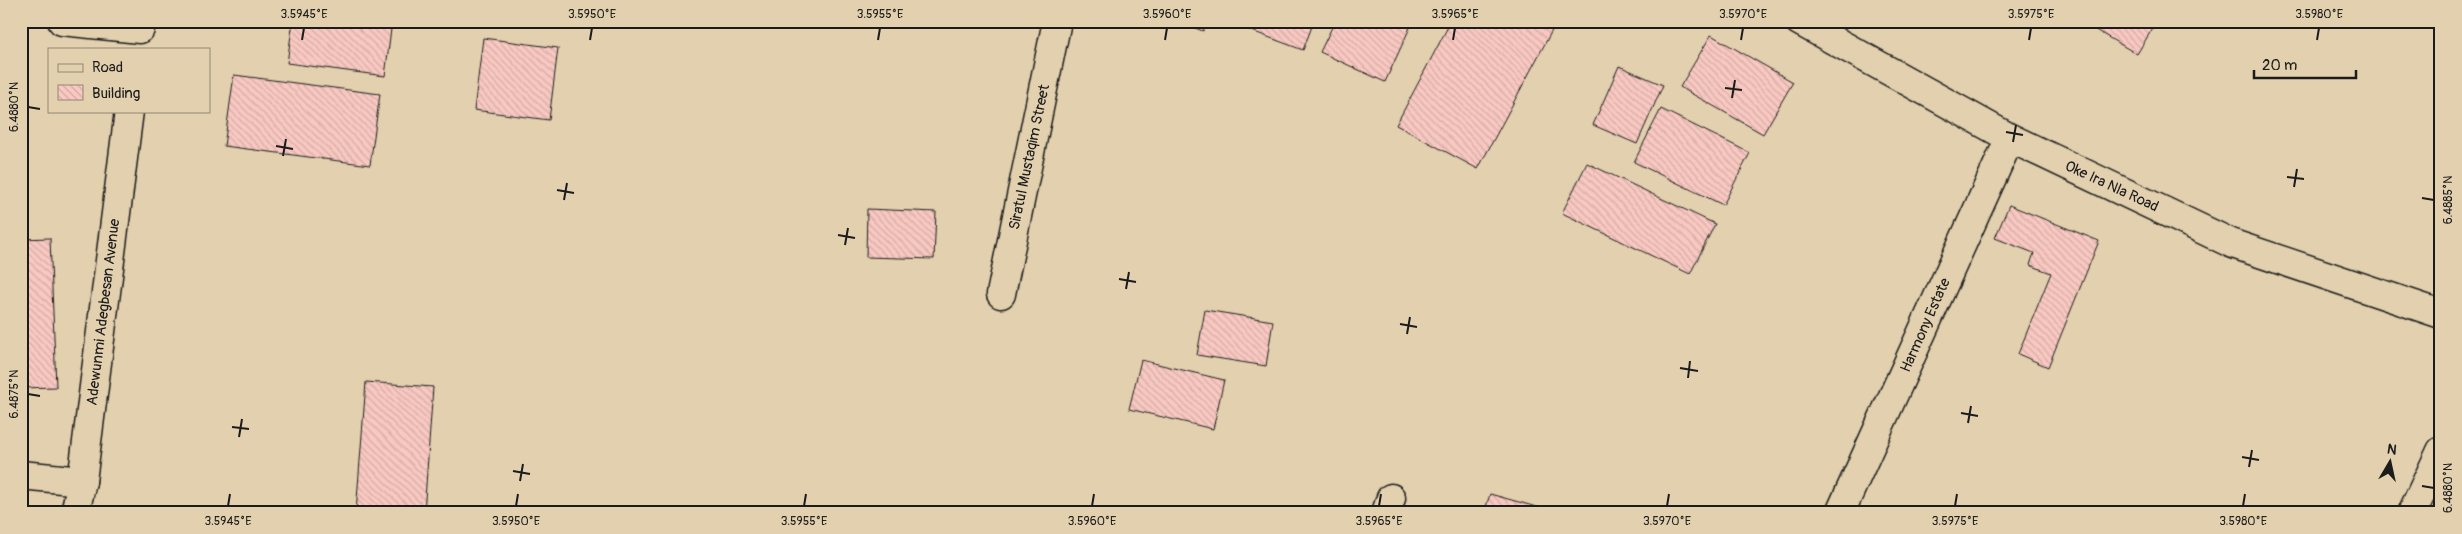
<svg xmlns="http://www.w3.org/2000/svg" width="2462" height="534" font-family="Pangolin,sans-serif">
<defs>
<pattern id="building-back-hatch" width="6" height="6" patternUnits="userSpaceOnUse" patternTransform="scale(1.25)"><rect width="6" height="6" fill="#f8c8c1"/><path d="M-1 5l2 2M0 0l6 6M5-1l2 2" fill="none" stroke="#d4aba5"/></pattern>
</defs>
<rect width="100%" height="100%" fill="#e2d0ae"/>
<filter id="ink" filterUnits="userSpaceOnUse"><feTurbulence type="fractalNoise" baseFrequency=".02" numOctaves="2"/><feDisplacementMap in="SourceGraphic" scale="10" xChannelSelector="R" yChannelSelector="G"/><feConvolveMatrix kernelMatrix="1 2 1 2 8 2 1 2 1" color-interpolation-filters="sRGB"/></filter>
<g filter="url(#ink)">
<g fill="url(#building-back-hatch)" stroke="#1c1c1c">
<path d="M293 21H392L385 76 287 63Z"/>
<path d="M1177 21H1207L1203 31Z"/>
<path d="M1243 21H1314L1303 50 1241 27Z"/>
<path d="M1335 21H1413L1385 82 1320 52Z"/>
<path d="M1451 21H1557L1478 169 1396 125Z"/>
<path d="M2080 21H2157L2137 54Z"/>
<path d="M1711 35 1793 82 1763 134 1680 87Z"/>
<path d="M483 38 558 48 549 120 474 110Z"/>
<path d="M1619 66 1663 85 1637 144 1593 125Z"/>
<path d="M234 75 380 94 370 165 224 146Z"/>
<path d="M1661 109 1750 153 1723 205 1634 162Z"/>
<path d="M1587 163 1715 224 1690 274 1562 213Z"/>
<path d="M2009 205 2099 241 2048 367 2018 354 2051 273 2030 265 2034 253 1995 238Z"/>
<path d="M867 209 936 212 934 259 866 257Z"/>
<path d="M50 238 56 387 21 388V239Z"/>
<path d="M1205 310 1273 321 1266 366 1197 355Z"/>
<path d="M1141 360 1224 380 1213 429 1129 409Z"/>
<path d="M366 382 433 387 424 513H356Z"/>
<path d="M1490 494 1558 513H1484Z"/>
</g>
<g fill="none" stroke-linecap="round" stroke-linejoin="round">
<defs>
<g id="street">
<path d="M62 21 140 29"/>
<path d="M1001 294 1057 21"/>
<path d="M21 475 82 481"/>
<path d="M75 513 82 481 129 111"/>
<path d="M1386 513 1391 498"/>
<path d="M1840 513 2010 138"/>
<path d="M2412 513 2441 451"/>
</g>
<path id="secondary" d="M1799 21 2010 138 2233 244 2441 314"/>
</defs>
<use href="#street" stroke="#1c1c1c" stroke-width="31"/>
<use href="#secondary" stroke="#1c1c1c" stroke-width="31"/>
<use href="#street" stroke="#e2d0ae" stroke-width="28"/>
<use href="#secondary" stroke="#e2d0ae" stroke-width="28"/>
</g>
</g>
<path fill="none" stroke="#1c1c1c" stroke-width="2" d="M302 40 304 28M590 40 592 28M878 40 880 28M1165 40 1167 28M1453 40 1455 28M1741 40 1743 28M2029 40 2031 28M2317 40 2319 28M1725 88 1742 90M1732 98 1735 80M28 107 40 109M2006 132 2023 135M2013 142 2016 125M276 146 293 149M283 156 286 139M2287 177 2304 179M2294 187 2297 169M557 190 574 193M2422 198 2434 200M564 200 567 183M838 235 855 238M845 245 848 228M1119 279 1136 282M1126 289 1129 272M1400 324 1417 327M1407 334 1410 317M1680 368 1698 371M1688 378 1690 361M28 394 40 396M1961 413 1978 416M1968 423 1971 406M232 427 249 429M239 437 242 419M2242 457 2259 460M2249 467 2252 450M513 471 530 474M520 481 523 464M2422 486 2434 488M228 506 230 494M516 506 518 494M804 506 806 494M1092 506 1094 494M1379 506 1381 494M1667 506 1669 494M1955 506 1957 494M2243 506 2245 494"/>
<g text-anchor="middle" stroke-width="4.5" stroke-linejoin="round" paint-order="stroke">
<g font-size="15" fill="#1c1c1c" stroke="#e2d0ae">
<text transform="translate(1029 157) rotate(-78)" y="5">Siratul Mustaqim Street</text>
<text transform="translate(2112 186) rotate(25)" y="5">Oke Ira Nla Road</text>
<text transform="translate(103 312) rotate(-83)" y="5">Adewunmi Adegbesan Avenue</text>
<text transform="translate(1925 325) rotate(-66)" y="5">Harmony Estate</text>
</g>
</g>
<rect width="2462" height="534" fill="none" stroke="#e2d0ae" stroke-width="55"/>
<rect x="48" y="48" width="162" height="65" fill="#e2d0ae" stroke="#938874"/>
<rect x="58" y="64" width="25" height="8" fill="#e2d0ae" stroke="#938874"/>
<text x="92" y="72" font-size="15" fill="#1c1c1c">Road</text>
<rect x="58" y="85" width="25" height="15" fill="url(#building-back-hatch)" stroke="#938874"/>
<text x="92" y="98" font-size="15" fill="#1c1c1c">Building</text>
<g transform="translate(2390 462) rotate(9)" stroke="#e2d0ae" stroke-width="4" paint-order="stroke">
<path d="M0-4L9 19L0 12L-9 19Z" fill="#1c1c1c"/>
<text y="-8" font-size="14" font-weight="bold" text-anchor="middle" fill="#1c1c1c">N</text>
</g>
<path d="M2254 70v8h102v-8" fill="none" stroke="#1c1c1c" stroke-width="2.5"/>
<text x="2262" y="70" font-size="15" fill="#1c1c1c" stroke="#e2d0ae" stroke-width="4" paint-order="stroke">20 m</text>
<rect x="28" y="28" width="2406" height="478" fill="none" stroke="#1c1c1c" stroke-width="2"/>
<g font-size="12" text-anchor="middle" fill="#1c1c1c">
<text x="304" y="18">3.5945°E</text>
<text x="592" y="18">3.5950°E</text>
<text x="880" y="18">3.5955°E</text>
<text x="1167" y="18">3.5960°E</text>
<text x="1455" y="18">3.5965°E</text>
<text x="1743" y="18">3.5970°E</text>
<text x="2031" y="18">3.5975°E</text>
<text x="2319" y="18">3.5980°E</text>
<text transform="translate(14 107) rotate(-90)" y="4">6.4880°N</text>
<text transform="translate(2448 200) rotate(-90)" y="4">6.4885°N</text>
<text transform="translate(14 394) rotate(-90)" y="4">6.4875°N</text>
<text transform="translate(2448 488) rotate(-90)" y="4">6.4880°N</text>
<text x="228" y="525">3.5945°E</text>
<text x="516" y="525">3.5950°E</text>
<text x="804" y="525">3.5955°E</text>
<text x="1092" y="525">3.5960°E</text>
<text x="1379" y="525">3.5965°E</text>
<text x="1667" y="525">3.5970°E</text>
<text x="1955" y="525">3.5975°E</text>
<text x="2243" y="525">3.5980°E</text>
</g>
</svg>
